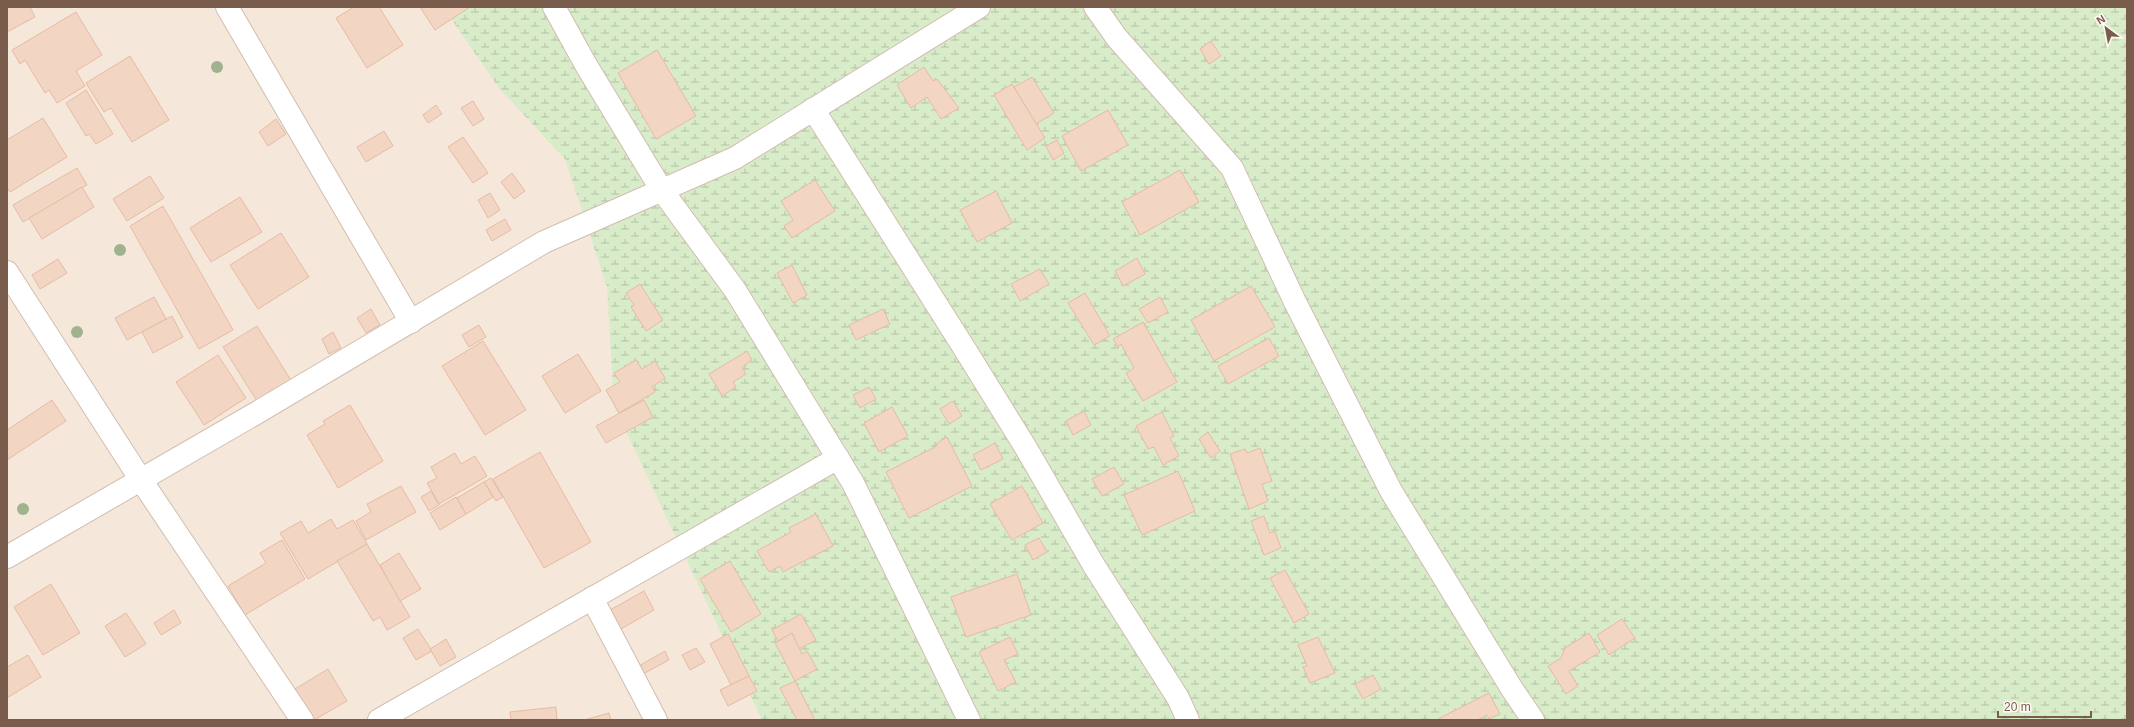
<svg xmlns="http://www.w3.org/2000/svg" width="2134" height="727" font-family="Helvetica,sans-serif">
<defs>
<pattern id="wetland-marsh" width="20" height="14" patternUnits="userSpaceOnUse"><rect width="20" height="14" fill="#d8ecc9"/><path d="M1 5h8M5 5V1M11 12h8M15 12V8" fill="none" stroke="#b4c2a5"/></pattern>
</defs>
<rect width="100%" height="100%" fill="#fdf6ec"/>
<rect fill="#f5e8da" x="7" y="7" width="2120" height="713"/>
<path fill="url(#wetland-marsh)" d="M443 7H2127V720H762L614 406 607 287 565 159 499 88Z"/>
<g fill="#f3d5c3" stroke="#e6bba3">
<path d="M7 7H30L35 17 7 32Z"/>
<path d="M354 7H379L403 45 367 68 336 18Z"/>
<path d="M420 7H470L435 30Z"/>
<path d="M76 12 102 55 76 71 85 86 57 103 49 90 45 93 25 60 20 64 12 50Z"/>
<path d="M1211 41 1221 56 1209 64 1200 49Z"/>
<path d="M657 50 696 116 656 139 618 73Z"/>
<path d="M130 56 169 120 132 142 111 108 104 112 86 83Z"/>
<path d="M924 67 933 81 937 79 959 108 941 119 927 97 911 108 897 85Z"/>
<path d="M1032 77 1054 113 1036 124 1014 87Z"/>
<path d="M1012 84 1045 138 1027 150 994 95Z"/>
<path d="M86 90 113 134 96 144 89 134 86 136 66 103Z"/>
<path d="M473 101 484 119 473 126 461 108Z"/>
<path d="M436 105 442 114 428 123 423 115Z"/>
<path d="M1108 110 1128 145 1081 171 1062 136Z"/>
<path d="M43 118 67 157 10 192 7 188V140Z"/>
<path d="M276 119 286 134 268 146 259 132Z"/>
<path d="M384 131 393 146 366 162 357 147Z"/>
<path d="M463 137 488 173 473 183 448 147Z"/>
<path d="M1057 140 1064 153 1053 160 1046 146Z"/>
<path d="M77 168 87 185 23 222 13 205Z"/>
<path d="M1180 170 1199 202 1140 235 1122 202Z"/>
<path d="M512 173 525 191 514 199 501 182Z"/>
<path d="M150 176 164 198 127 221 113 199Z"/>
<path d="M815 180 835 211 792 238 784 226 793 220 781 201Z"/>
<path d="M82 187 94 207 42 239 29 218Z"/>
<path d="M996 191 1012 223 977 242 960 210Z"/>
<path d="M490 193 500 210 488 218 478 200Z"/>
<path d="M240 197 262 232 211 262 190 228Z"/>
<path d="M163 206 233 330 199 349 130 226Z"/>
<path d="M505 219 511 230 492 241 486 230Z"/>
<path d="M281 233 309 277 258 309 230 265Z"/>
<path d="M1137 258 1145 274 1123 286 1115 271Z"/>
<path d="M58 259 67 273 40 289 32 275Z"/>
<path d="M792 265 807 295 793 303 777 273Z"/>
<path d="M1040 269 1049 284 1020 301 1011 284Z"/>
<path d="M640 284 663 320 646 331 631 307 634 305 626 293Z"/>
<path d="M1251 286 1275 327 1214 361 1191 320Z"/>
<path d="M1085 293 1110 336 1094 345 1068 303Z"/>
<path d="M154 297 166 319 127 340 115 318Z"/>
<path d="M1160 297 1168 312 1148 323 1139 309Z"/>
<path d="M371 309 380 325 366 333 357 318Z"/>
<path d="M883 309 890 324 856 340 849 325Z"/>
<path d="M172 316 183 337 153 353 142 332Z"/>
<path d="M1143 322 1177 382 1143 401 1126 373 1134 368 1121 344 1118 347 1113 339Z"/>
<path d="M479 325 486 337 469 347 462 335Z"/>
<path d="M257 326 294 385 260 406 223 347Z"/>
<path d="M333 332 341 348 329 354 322 339Z"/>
<path d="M1269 338 1279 356 1228 384 1218 366Z"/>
<path d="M483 341 526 410 485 435 442 366Z"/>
<path d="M747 351 752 360 742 367 746 374 733 382 736 387 722 396 709 374Z"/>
<path d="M578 354 601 391 565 413 542 376Z"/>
<path d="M218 355 246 398 204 425 176 382Z"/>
<path d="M636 360 642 369 655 361 665 378 652 387 655 392 619 413 606 390 620 382 614 373Z"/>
<path d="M869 387 876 399 860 408 853 395Z"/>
<path d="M52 400 66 421 7 460V430Z"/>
<path d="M644 400 653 417 606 443 596 426Z"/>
<path d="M953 401 962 416 949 424 940 409Z"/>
<path d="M350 405 383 461 338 488 307 435 325 424 323 421Z"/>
<path d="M892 407 908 436 879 452 864 423Z"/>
<path d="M1084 411 1091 425 1073 435 1066 421Z"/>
<path d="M1162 412 1174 436 1170 438 1179 456 1163 465 1154 447 1148 449 1136 426Z"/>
<path d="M1208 432 1220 451 1211 458 1199 439Z"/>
<path d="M947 437 972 486 909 518 886 472 937 446 936 444Z"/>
<path d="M995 443 1003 459 981 470 973 455Z"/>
<path d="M1260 448 1272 481 1262 484 1268 501 1249 509 1230 454 1245 449 1247 453Z"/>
<path d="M540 452 591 542 544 568 493 479Z"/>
<path d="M455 453 461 464 475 456 487 476 439 504 427 483 437 478 431 467Z"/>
<path d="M1114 467 1124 484 1102 496 1092 479Z"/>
<path d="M1178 471 1195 511 1142 535 1124 495Z"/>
<path d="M491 478 503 497 496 501 484 482Z"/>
<path d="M484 482 493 497 466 514 457 498Z"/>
<path d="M401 486 416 512 366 540 356 521 371 512 367 504Z"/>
<path d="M1022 486 1043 523 1012 540 990 504Z"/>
<path d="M431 491 439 505 429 511 421 497Z"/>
<path d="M456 497 466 514 440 530 430 513Z"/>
<path d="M816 514 833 546 783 572 780 566 769 572 757 551 791 532 789 528Z"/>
<path d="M1264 516 1270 533 1275 531 1281 548 1264 555 1251 521Z"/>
<path d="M331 519 337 529 353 520 367 544 308 579 280 533 301 521 308 533Z"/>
<path d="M1039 538 1047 552 1033 560 1025 545Z"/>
<path d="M282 540 305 579 245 615 228 586 266 563 260 553Z"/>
<path d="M367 544 410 617 387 630 380 617 373 621 337 561Z"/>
<path d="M399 553 421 589 400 601 380 565Z"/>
<path d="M730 561 761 614 731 632 700 579Z"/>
<path d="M1285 570 1309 614 1294 623 1270 578Z"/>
<path d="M1017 574 1031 615 966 637 951 597Z"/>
<path d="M51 584 80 633 43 655 14 607Z"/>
<path d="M644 591 654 610 621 629 610 610Z"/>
<path d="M174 610 181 623 161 635 154 623Z"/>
<path d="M126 613 146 644 125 657 105 626Z"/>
<path d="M801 614 816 640 799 649 792 633 778 641 772 630Z"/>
<path d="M1622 619 1635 638 1609 655 1597 635Z"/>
<path d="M418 629 432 651 416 660 403 638Z"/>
<path d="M792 633 802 654 807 651 817 669 795 681 775 643Z"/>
<path d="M1589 633 1600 652 1569 671 1578 686 1566 694 1548 666 1561 658 1565 648Z"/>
<path d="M728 634 749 676 731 685 710 644Z"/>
<path d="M1010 637 1018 654 1004 660 1016 682 998 691 979 652Z"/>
<path d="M1318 637 1335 673 1310 683 1303 667 1307 666 1298 645Z"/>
<path d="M446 639 456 657 440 666 430 649Z"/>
<path d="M696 648 705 662 690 670 682 655Z"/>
<path d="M665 651 669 660 643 674 639 666Z"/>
<path d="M28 655 41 677 7 698V667Z"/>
<path d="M328 669 347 701 314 720 295 689Z"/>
<path d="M1373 675 1381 689 1363 699 1355 684Z"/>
<path d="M749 676 757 691 728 706 720 690Z"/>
<path d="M795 681 815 720H797L780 688Z"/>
<path d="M1489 693 1500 714 1489 719 1487 715 1477 720H1436Z"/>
<path d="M556 707 557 720H511L510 712Z"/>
<path d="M609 713 611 720H584Z"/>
</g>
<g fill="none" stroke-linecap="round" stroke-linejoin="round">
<defs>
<g id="street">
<path d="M227 7 411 322"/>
<path d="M554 7 586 65 661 189 735 290 853 483 969 720"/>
<path d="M1095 7 1117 38 1232 168 1295 302 1391 491 1512 689 1533 720"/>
<path d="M813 109 966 351 1026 448 1093 564 1178 698 1188 720"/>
<path d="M7 272 141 480 302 720"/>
<path d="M7 557 253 415 544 242 735 158 979 7"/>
<path d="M592 598 656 720"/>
<path d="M379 720 838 458"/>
</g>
</defs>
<use href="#street" stroke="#d1beb0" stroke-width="24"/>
<use href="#street" stroke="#fff" stroke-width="22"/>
</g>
<g fill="#a0b28e">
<circle cx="217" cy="67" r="6"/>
<circle cx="120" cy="250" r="6"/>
<circle cx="77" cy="332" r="6"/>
<circle cx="23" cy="509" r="6"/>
</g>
<rect width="2134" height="727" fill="none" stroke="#7a5c4d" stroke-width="16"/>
<g transform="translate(2106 28) rotate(328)" stroke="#fffaf3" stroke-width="3" paint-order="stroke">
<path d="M0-3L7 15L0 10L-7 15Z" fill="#7a5c4d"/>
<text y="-6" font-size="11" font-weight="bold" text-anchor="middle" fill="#7a5c4d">N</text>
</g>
<path d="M1998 711v6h93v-6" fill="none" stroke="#7a5c4d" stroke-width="2"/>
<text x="2004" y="711" font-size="12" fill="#7a5c4d" stroke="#fffaf3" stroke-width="3" paint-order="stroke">20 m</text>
</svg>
